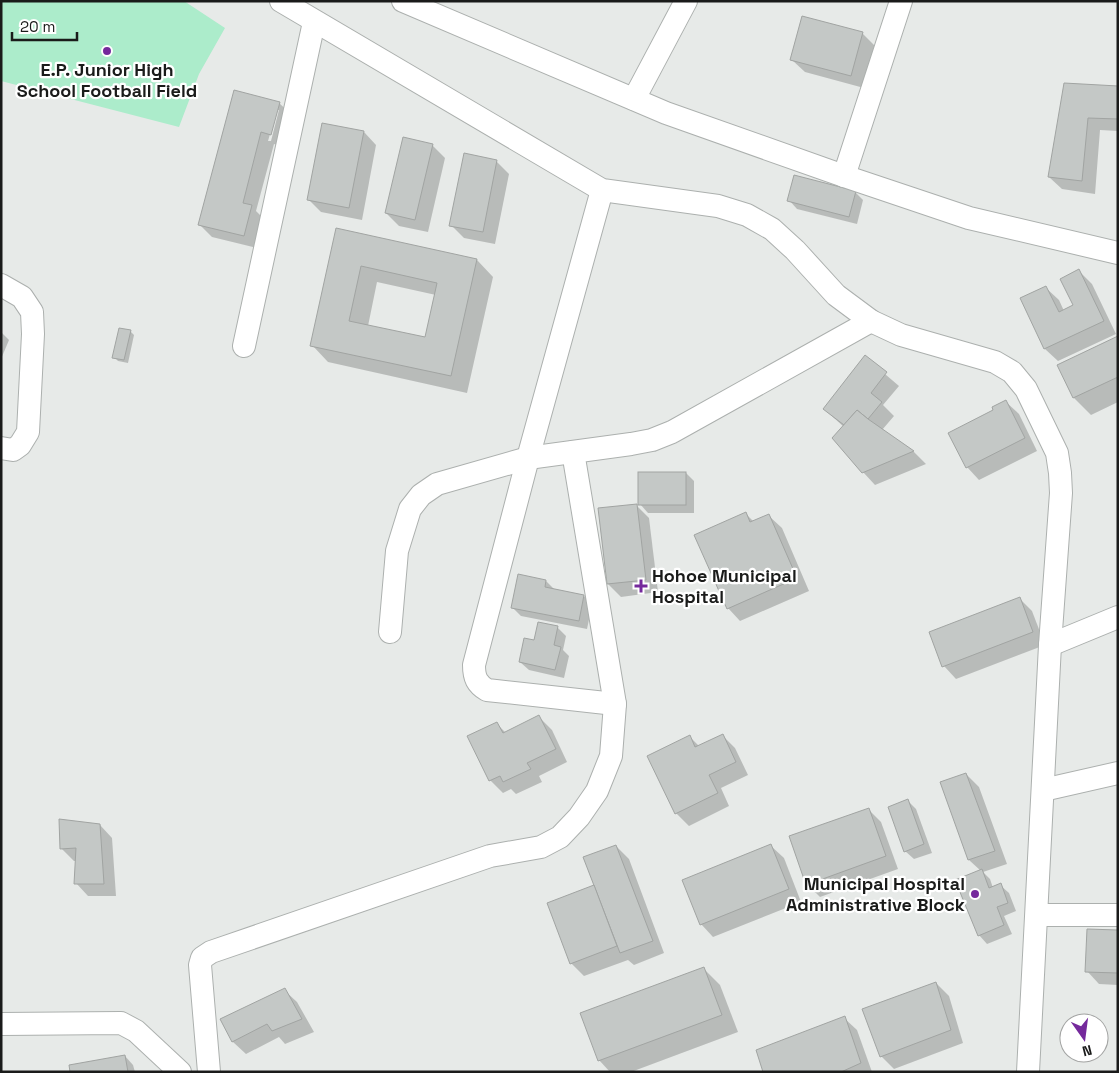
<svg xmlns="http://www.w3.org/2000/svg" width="1119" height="1073" font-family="'Space Grotesk',sans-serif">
<rect width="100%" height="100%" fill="#e7eae8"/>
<path fill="#aceccb" d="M1 1H184L225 28 199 74 179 127 1 81Z"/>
<g fill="#0003" fill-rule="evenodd">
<path d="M862 33 875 46 864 88 805 72 792 60Z"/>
<path d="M1065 84 1118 88V131L1100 130 1095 194 1062 189 1049 177Z"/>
<path d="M279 103 292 115 284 147 274 144 256 211 264 219 257 248 212 237 199 224ZM277 110H279L271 141H268Z"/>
<path d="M364 132 376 145 362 220 321 212 308 199Z"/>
<path d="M432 145 445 158 428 232 399 226 386 213Z"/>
<path d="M496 161 509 174 495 244 464 238 451 225Z"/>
<path d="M855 192 863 200 857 224 797 209 789 200Z"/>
<path d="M337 230 477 260 493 277 467 393 328 362 312 345ZM377 282 436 295 426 339 368 326Z"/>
<path d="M1079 271 1092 284 1116 334 1058 361 1045 349 1022 299 1046 288 1059 300 1064 311 1075 306Z"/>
<path d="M130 331 134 335 128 363 118 361 114 357Z"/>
<path d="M1 332 9 340 1 359Z"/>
<path d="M1118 337V402L1091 415 1074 398 1058 365Z"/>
<path d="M865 357 899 386 883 405 894 416 882 430 914 452 926 464 875 485 863 472 844 427 824 409Z"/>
<path d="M1006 402 1019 414 1037 451 979 480 967 467 995 410Z"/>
<path d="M686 473 694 481V513H648L640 504Z"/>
<path d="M636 505 649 518 658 592 621 597 608 584Z"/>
<path d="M746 514 754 522 769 516 782 528 809 591 740 621 728 608Z"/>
<path d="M546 581 554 589 584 596 592 605 587 629 521 616 512 607Z"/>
<path d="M1019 598 1032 611 1045 645 956 679 944 666Z"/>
<path d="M557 627 566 636 563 650 569 656 564 678 529 670 520 662 535 642Z"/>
<path d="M539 717 552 730 567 762 539 776 542 782 516 794 511 789 503 793 490 780 497 724 506 733Z"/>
<path d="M722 735 735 748 748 775 721 788 729 806 689 826 676 813 690 737 699 746Z"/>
<path d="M966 774 979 787 1007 864 983 872 990 879 993 888 1000 885 1009 893 1016 911 1004 916 1012 934 987 944 979 935 981 871 969 860 942 783Z"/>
<path d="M908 801 916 809 932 853 914 859 905 851Z"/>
<path d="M868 809 881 822 898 869 820 897 807 884Z"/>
<path d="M100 825 112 838 116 896H88L76 883 77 861H74L61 848Z"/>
<path d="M616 846 629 859 664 953 634 965 628 960 584 976 571 963 596 886Z"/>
<path d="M771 846 784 858 801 902 713 937 701 924Z"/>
<path d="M1118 931V985L1099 984 1087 971Z"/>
<path d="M703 968 720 985 738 1032 631 1072H610L599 1060Z"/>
<path d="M936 983 949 996 963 1043 894 1069 881 1056Z"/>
<path d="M284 990 297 1002 314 1032 285 1044 279 1037 246 1054 233 1042 222 1019Z"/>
<path d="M844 1018 857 1030 872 1072H765Z"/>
<path d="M125 1056 133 1065 135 1072H71Z"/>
</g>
<g fill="#c4c8c6" stroke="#a1a4a2" fill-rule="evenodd">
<path d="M802 16 863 32 851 76 790 60Z"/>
<path d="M1064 83 1118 86V119L1088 118 1082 181 1048 177Z"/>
<path d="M234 90 280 102 271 135 261 132 243 203 252 205 244 236 198 225Z"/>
<path d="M322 123 364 131 349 208 307 200Z"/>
<path d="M403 137 433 144 415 220 385 213Z"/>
<path d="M464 153 497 160 483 232 449 226Z"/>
<path d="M794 175 856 191 849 217 787 201Z"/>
<path d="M336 228 477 259 451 376 310 346ZM361 266 437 283 425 337 349 321Z"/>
<path d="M1079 269 1104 321 1044 349 1020 298 1046 286 1059 312 1073 305 1060 279Z"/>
<path d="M119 328 131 330 124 360 112 358Z"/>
<path d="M1118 336V377L1073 398 1057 365Z"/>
<path d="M865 355 887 372 871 393 882 402 868 419 857 410 844 425 823 409Z"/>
<path d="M1006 400 1025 438 966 468 948 433 993 410 992 407Z"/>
<path d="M857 410 868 419 914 451 862 473 832 438Z"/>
<rect x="638" y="472" width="48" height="33"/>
<path d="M637 504 646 580 607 584 598 508Z"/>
<path d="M746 512 750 522 769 514 797 578 727 609 694 535Z"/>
<path d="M518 574 546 580 545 587 584 595 579 621 511 608Z"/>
<path d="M1020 597 1033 632 942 667 929 632Z"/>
<path d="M538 622 558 626 554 645 561 647 555 670 519 662 524 638 534 640Z"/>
<path d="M539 715 556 749 527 763 531 769 503 782 500 776 489 781 467 736 497 722 503 733Z"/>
<path d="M723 734 736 762 709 775 718 793 675 814 647 756 690 735 695 747Z"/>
<path d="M966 773 995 851 968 860 940 782Z"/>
<path d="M908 799 924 844 904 852 888 807Z"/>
<path d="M869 808 886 856 806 885 789 836Z"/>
<path d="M59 819 100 824 104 884H74L76 848 60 849Z"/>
<path d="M771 844 789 889 700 925 682 880Z"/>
<path d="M616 845 653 941 620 953 583 857Z"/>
<path d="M982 869 989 888 1001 883 1008 903 997 907 1004 925 978 936 955 880Z"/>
<path d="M594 885 617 946 570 964 547 903Z"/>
<path d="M1087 929 1118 930V973L1085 972Z"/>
<path d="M704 967 722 1015 598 1061 580 1013Z"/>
<path d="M936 982 951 1030 880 1057 862 1009Z"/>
<path d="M285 988 302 1019 272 1031 267 1024 232 1042 220 1019Z"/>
<path d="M845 1016 861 1063 841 1072H763L756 1050Z"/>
<path d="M125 1055 128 1072H70L69 1065Z"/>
</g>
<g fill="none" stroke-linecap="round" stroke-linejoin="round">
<defs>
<g id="minor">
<path d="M281 1 602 190 718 206 747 215 772 229 795 250 836 295 871 321 901 335 995 362 1012 372 1026 389 1057 453 1060 473 1061 493 1050 645 1028 1072"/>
<path d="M403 1 666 113 844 176 969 218 1118 253"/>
<path d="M634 99 686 1"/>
<path d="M844 176 901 1"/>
<path d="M602 190 528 458 474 665C474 678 477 684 487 690L615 704"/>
<path d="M1 285 22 297 32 312 33 334 28 432 20 445 13 450 1 448"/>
<path d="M244 346 314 22"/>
<path d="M390 632 397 551 410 509 421 495 437 484 528 458 631 444 652 440 672 432 871 321"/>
<path d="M1050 645 1118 617"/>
<path d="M1043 790 1118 773"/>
<path d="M1037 915H1118"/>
<path d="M1 1024 121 1023 136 1031 180 1072"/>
<path d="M209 1072 200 965 202 958 211 952 490 856 541 847 560 837 579 817 597 791 611 756 615 704 573 452"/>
</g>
</defs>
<use href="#minor" stroke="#acb0ae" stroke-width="24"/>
<use href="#minor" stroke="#fff" stroke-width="22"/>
</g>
<g fill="#75299c" stroke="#fff" stroke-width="2">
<circle cx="107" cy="51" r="5"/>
<path d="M638.5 578.5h5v5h5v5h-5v5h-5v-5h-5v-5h5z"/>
<circle cx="975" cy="894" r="5"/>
</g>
<g text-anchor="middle" stroke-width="4.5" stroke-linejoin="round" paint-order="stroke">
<g font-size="18" font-weight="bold" fill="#1a1b1a" stroke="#fff">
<text x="107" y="76">E.P. Junior High<tspan x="107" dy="21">School Football Field</tspan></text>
<text x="652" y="582" text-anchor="start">Hohoe Municipal<tspan x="652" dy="21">Hospital</tspan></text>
<text x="965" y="890" text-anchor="end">Municipal Hospital<tspan x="965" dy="21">Administrative Block</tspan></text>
</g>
</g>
<rect width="1119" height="1073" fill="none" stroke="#1a1b1a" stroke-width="5"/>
<g transform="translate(1084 1038) rotate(166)"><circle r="24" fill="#ffffff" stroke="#a3a4a3"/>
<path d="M0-4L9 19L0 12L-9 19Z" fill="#75299c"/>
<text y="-8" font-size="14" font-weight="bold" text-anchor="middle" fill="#1a1b1a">N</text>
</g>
<path d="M12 32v8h65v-8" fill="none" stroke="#1a1b1a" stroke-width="2.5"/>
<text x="20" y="32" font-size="15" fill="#1a1b1a" stroke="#ffffff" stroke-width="4" paint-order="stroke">20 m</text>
</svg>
